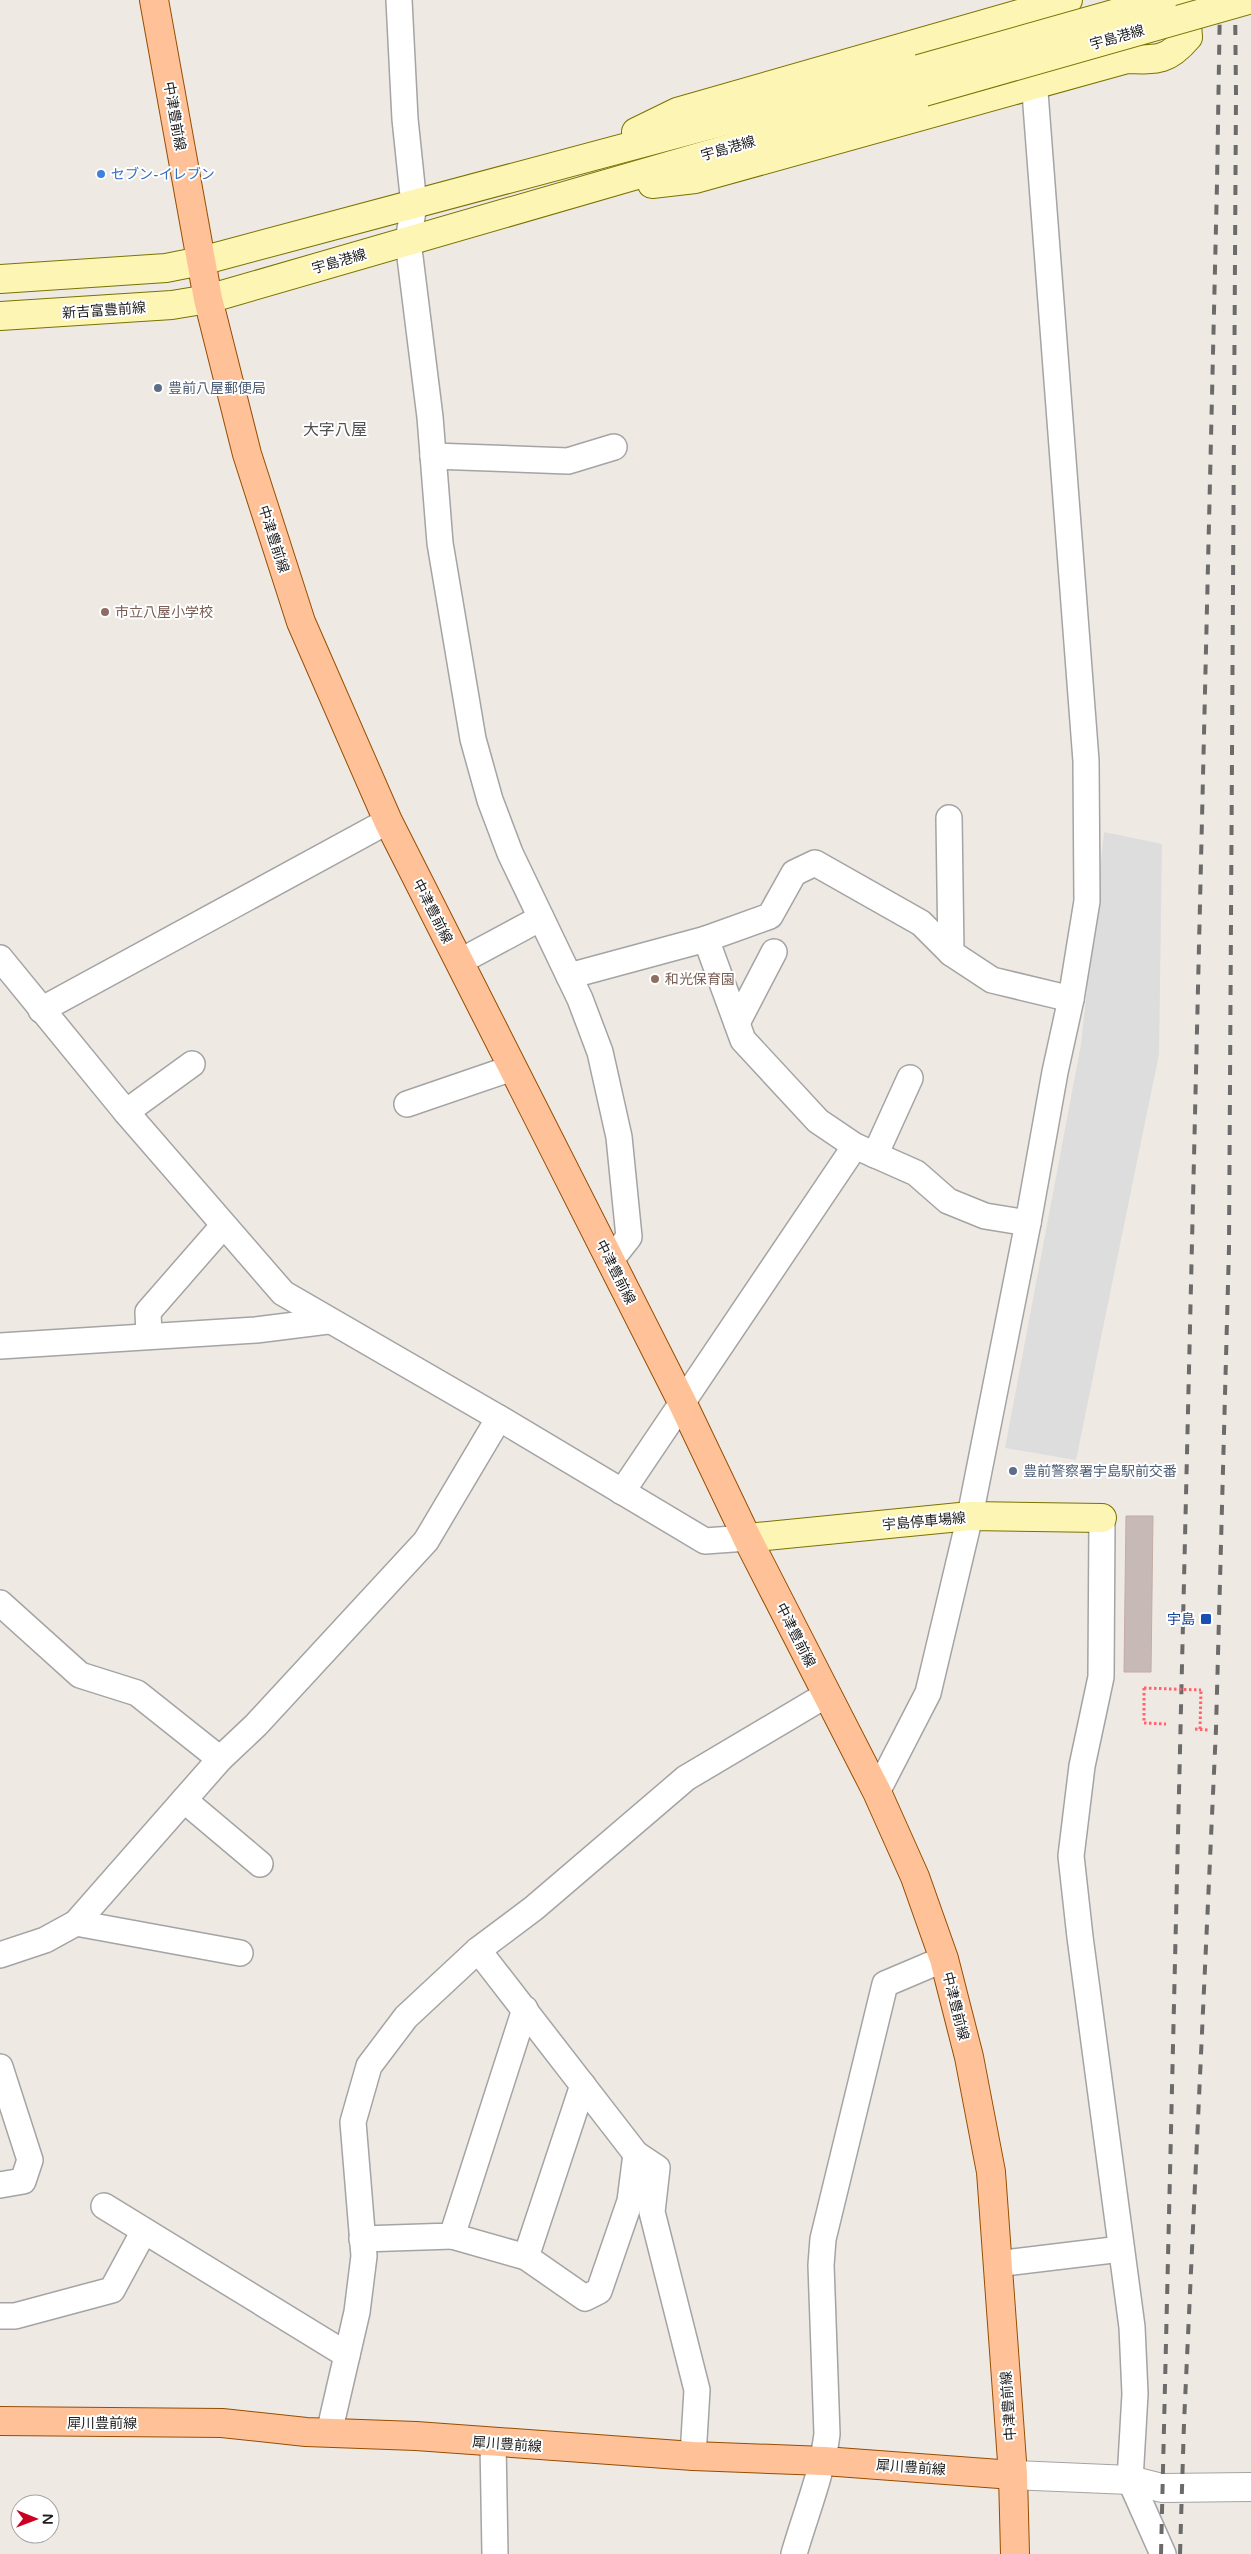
<svg xmlns="http://www.w3.org/2000/svg" width="1251" height="2554" font-family="'Varela Round','Noto Sans JP',sans-serif">
<rect width="100%" height="100%" fill="#efe9e3"/>
<path fill="#ddd" d="M1104 832 1162 844 1159 1054 1076 1460 1005 1448 1081 1044Z"/>
<path fill="#c7bab6" stroke="#c2aca4" d="M1126 1516H1153L1151 1672H1124Z"/>
<g fill="none" stroke-linecap="round" stroke-linejoin="round">
<defs>
<g id="minor">
<path d="M399 0 405 119 414 205 408 241 430 417 440 543 473 739 490 800 510 853 580 999 600 1052 619 1137 629 1237 610 1261"/>
<path d="M433 456 568 461 614 447"/>
<path d="M949 818 951 953"/>
<path d="M706 939 743 1040 818 1121 855 1146 916 1173 948 1201 985 1216 1028 1223"/>
<path d="M0 958 126 1112 283 1293 499 1418 705 1541 747 1538"/>
<path d="M459 962 541 918"/>
<path d="M569 976 706 939 770 916 794 873 815 863 921 923 951 953 992 980 1071 999"/>
<path d="M41 1010 388 821"/>
<path d="M737 1023 774 952"/>
<path d="M407 1104 512 1068"/>
<path d="M126 1112 192 1064"/>
<path d="M875 1155 910 1078"/>
<path d="M149 1336 148 1312 223 1226"/>
<path d="M0 1346 256 1330 328 1321"/>
<path d="M622 1492 855 1146"/>
<path d="M1102 1518 1101 1677 1082 1766 1071 1856 1080 1937 1132 2327 1135 2394 1130 2480 1163 2554"/>
<path d="M0 1603 80 1675 137 1693 220 1759"/>
<path d="M877 1792 928 1693 970 1516 1028 1223 1055 1072 1071 999 1087 901 1086 761 1033 66"/>
<path d="M184 1800 260 1864"/>
<path d="M76 1923 240 1953"/>
<path d="M478 1950 636 2154 657 2168 652 2212 697 2390 693 2456"/>
<path d="M0 1955 45 1940 76 1923 220 1759 256 1725 426 1541 499 1418"/>
<path d="M0 2067 30 2160 23 2181 0 2185"/>
<path d="M104 2206 347 2355"/>
<path d="M452 2236 526 2257 583 2085"/>
<path d="M362 2239 452 2236 525 2009"/>
<path d="M526 2257 585 2298 599 2291 630 2201 636 2154"/>
<path d="M997 2264 1121 2249"/>
<path d="M0 2316H15L112 2290 144 2231"/>
<path d="M329 2433 357 2312 364 2256 353 2122 369 2066 406 2017 478 1950 534 1908 686 1778 826 1695"/>
<path d="M493 2443 495 2554"/>
<path d="M794 2554C805 2515 822 2475 827 2434L821 2265 823 2239 885 1984 944 1959"/>
</g>
<path id="tertiary" d="M1013 2475 1130 2480 1162 2488 1251 2487"/>
<g id="secondary">
<path d="M636 132 677 112 1068 0"/>
<path d="M652 184 695 179 1127 59C1157 60 1168 61 1188 37L1185 0"/>
<path d="M0 279 166 268 201 261 919 69"/>
<path d="M0 316 172 305 208 299 924 92"/>
<path d="M747 1538 970 1516 1102 1518"/>
</g>
<g id="primary">
<path d="M154 0 208 299 247 454 301 622 388 821 682 1402 747 1538 877 1792 915 1877 944 1959 969 2057 991 2172 1013 2475 1015 2554"/>
<path d="M0 2421 222 2423 306 2432 416 2436 693 2456 824 2461 1013 2475"/>
</g>
</defs>
<use href="#minor" stroke="#a4a4a4" stroke-width="28"/>
<use href="#tertiary" stroke="#a4a4a4" stroke-width="30"/>
<use href="#secondary" stroke="#797300" stroke-width="30"/>
<use href="#primary" stroke="#974d00" stroke-width="30"/>
<g stroke="#ff646d" stroke-width="3" stroke-dasharray="2.5 2.5" stroke-linecap="butt">
<path d="M1144 1688V1723L1166 1724"/>
<path d="M1195 1729 1208 1730"/>
<path d="M1200 1729 1201 1690"/>
</g>
<use href="#minor" stroke="#fff" stroke-width="25"/>
<use href="#tertiary" stroke="#fff" stroke-width="28"/>
<use href="#secondary" stroke="#fdf5b3" stroke-width="28"/>
<use href="#primary" stroke="#ffc298" stroke-width="28"/>
<g stroke="#6b6b6b" stroke-width="4" stroke-dasharray="10 10" stroke-linecap="butt">
<path d="M1161 2554 1217 184 1220 0"/>
<path d="M1180 2554 1184 2423 1216 1729 1229 1247 1236 94 1235 0"/>
</g>
<defs>
<g id="secondary-bridge">
<path d="M919 69 1163 0"/>
<path d="M924 92 1248 0"/>
</g>
</defs>
<use href="#secondary-bridge" stroke="#797300" stroke-width="30" stroke-linecap="butt"/>
<path stroke="#ff646d" stroke-width="3" stroke-dasharray="2.5 2.5" stroke-linecap="butt" d="M1144 1688 1201 1690"/>
<use href="#secondary-bridge" stroke="#fdf5b3" stroke-width="28"/>
</g>
<circle fill="#3f7fe0" stroke="#fff" stroke-width="2" cx="101" cy="174" r="5"/>
<g fill="#5c6f8a" stroke="#fff" stroke-width="2">
<circle cx="158" cy="388" r="5"/>
<circle cx="1013" cy="1471" r="5"/>
</g>
<g fill="#8d6e63" stroke="#fff" stroke-width="2">
<circle cx="105" cy="612" r="5"/>
<circle cx="655" cy="979" r="5"/>
</g>
<rect fill="#1a4fb4" stroke="#fff" stroke-width="2" x="1200" y="1613" width="12" height="12" rx="2.5"/>
<g text-anchor="middle" stroke-width="4" stroke-linejoin="round" paint-order="stroke">
<g font-size="14" fill="#1d1d1d" stroke="#fff">
<text transform="translate(1117 37) rotate(-16)" y="5">宇島港線</text>
<text transform="translate(175 116) rotate(80)" y="5">中津豊前線</text>
<text transform="translate(728 148) rotate(-16)" y="5">宇島港線</text>
<text transform="translate(339 261) rotate(-16)" y="5">宇島港線</text>
<text transform="translate(104 310) rotate(-4)" y="5">新吉富豊前線</text>
<text transform="translate(274 539) rotate(72)" y="5">中津豊前線</text>
<text transform="translate(433 911) rotate(63)" y="5">中津豊前線</text>
<text transform="translate(616 1272) rotate(63)" y="5">中津豊前線</text>
<text transform="translate(924 1521) rotate(-5)" y="5">宇島停車場線</text>
<text transform="translate(796 1635) rotate(63)" y="5">中津豊前線</text>
<text transform="translate(956 2006) rotate(76)" y="5">中津豊前線</text>
<text transform="translate(1008 2406) rotate(-94)" y="5">中津豊前線</text>
<text x="102" y="2428">犀川豊前線</text>
<text transform="translate(507 2444) rotate(4)" y="5">犀川豊前線</text>
<text transform="translate(911 2467) rotate(4)" y="5">犀川豊前線</text>
</g>
<g font-size="14" fill="#366cbe" stroke="#fff" text-anchor="start">
<text x="111" y="179">セブン-イレブン</text>
</g>
<g font-size="14" fill="#4e5e75" stroke="#fff" text-anchor="start">
<text x="168" y="393">豊前八屋郵便局</text>
<text x="1023" y="1476">豊前警察署宇島駅前交番</text>
</g>
<g font-size="14" fill="#785e54" stroke="#fff" text-anchor="start">
<text x="115" y="617">市立八屋小学校</text>
<text x="665" y="984">和光保育園</text>
</g>
<g font-size="14" fill="#164399" stroke="#fff" text-anchor="end">
<text x="1195" y="1624">宇島</text>
</g>
<g font-size="16" fill="#505050" stroke="#fff">
<text x="335" y="435">大字八屋</text>
</g>
</g>
<g transform="translate(35 2519) rotate(91)"><circle r="24" fill="#ffffff" stroke="#a5a5a5"/>
<path d="M0-4L9 19L0 12L-9 19Z" fill="#cb0020"/>
<text y="-8" font-size="14" font-weight="bold" text-anchor="middle" fill="#1d1d1d">N</text>
</g>
</svg>
